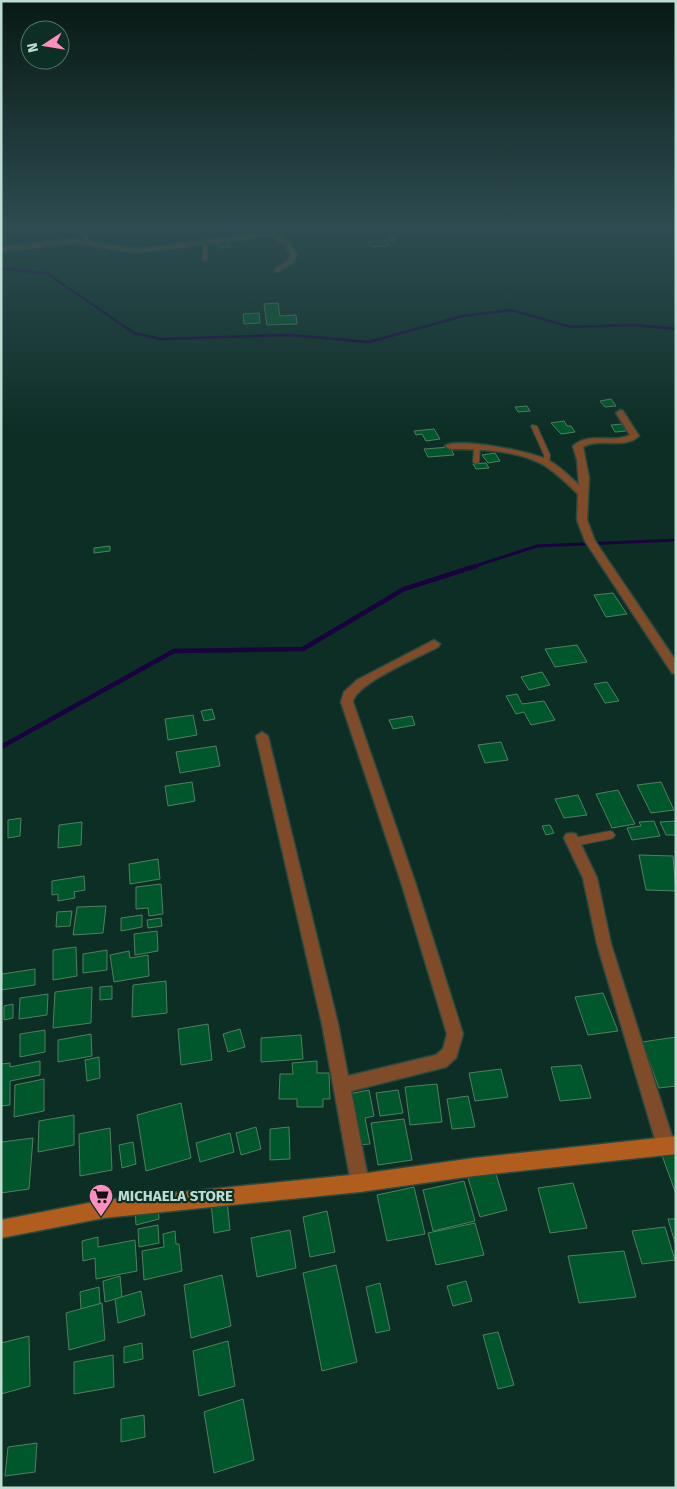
<svg xmlns="http://www.w3.org/2000/svg" width="677" height="1489" font-family="'Fira Sans',sans-serif">
<rect width="100%" height="100%" fill="#0c2e25"/>
<g fill="none" stroke-linecap="round" stroke-linejoin="round">
<path stroke="#1a023e" stroke-width="2.5" d="M1 268 48 274 134 333 161 339 288 335 369 342 463 316 511 310 571 327 635 325 676 329"/>
<path stroke="#1a023e" stroke-width="3" d="M472 567 537 546 676 540"/>
<path stroke="#1a023e" stroke-width="4.5" d="M1 747 174 651 303 649 404 589 476 566"/>
</g>
<g fill="#00572b" stroke="#517f5e">
<path d="M386 240 389 246 371 247 368 242Z"/>
<path d="M228 242 231 247 219 248 216 243Z"/>
<path d="M278 303 280 316 296 315 297 324 267 325 264 304Z"/>
<path d="M259 313 260 323 244 324 243 314Z"/>
<path d="M611 399 616 406 605 407 600 401Z"/>
<path d="M527 406 530 411 518 412 515 407Z"/>
<path d="M564 421 567 426H571L575 432 561 434 551 423Z"/>
<path d="M622 424 626 431 615 432 611 425Z"/>
<path d="M434 429 440 439 426 441 422 434 416 435 414 431Z"/>
<path d="M450 447 454 455 428 457 424 449Z"/>
<path d="M495 453 500 461 488 463 482 455Z"/>
<path d="M486 463 489 468 476 469 473 464Z"/>
<path d="M110 546V551L94 553V548Z"/>
<path d="M613 593 627 614 606 617 594 595Z"/>
<path d="M577 645 587 662 555 667 545 649Z"/>
<path d="M542 672 550 685 529 690 521 677Z"/>
<path d="M607 682 619 701 605 703 594 684Z"/>
<path d="M517 694 522 704 544 701 555 720 531 725 524 712 516 714 506 696Z"/>
<path d="M212 709 215 719 204 721 201 711Z"/>
<path d="M193 715 197 735 168 740 165 719Z"/>
<path d="M412 716 415 725 393 729 389 720Z"/>
<path d="M501 742 508 760 485 763 478 745Z"/>
<path d="M216 746 220 766 180 773 176 752Z"/>
<path d="M192 782 195 801 168 806 165 786Z"/>
<path d="M661 782 674 810 651 813 637 785Z"/>
<path d="M618 790 635 824 612 828 596 794Z"/>
<path d="M578 795 587 815 564 818 555 799Z"/>
<path d="M21 818 20 836 8 838V820Z"/>
<path d="M654 821 660 836 632 840 627 828 641 826 639 822Z"/>
<path d="M676 821V835H666L660 822Z"/>
<path d="M82 822 81 845 58 848 59 825Z"/>
<path d="M550 825 554 833 546 835 542 826Z"/>
<path d="M639 855 673 856 676 891 646 890Z"/>
<path d="M158 859 160 879 130 884 129 864Z"/>
<path d="M84 876 85 890 74 892 75 898 58 901V894L52 895V881Z"/>
<path d="M161 884 163 914 149 916 148 908 136 909V887Z"/>
<path d="M106 906 103 933 73 935 77 907Z"/>
<path d="M72 911 70 926 56 927 57 912Z"/>
<path d="M142 915V927L121 931V918Z"/>
<path d="M161 918 162 926 148 928 147 920Z"/>
<path d="M157 931 158 951 135 955 134 934Z"/>
<path d="M76 947 77 976 53 980V950Z"/>
<path d="M107 950V970L83 973V954Z"/>
<path d="M129 951 130 958 148 955 149 976 114 982 110 955Z"/>
<path d="M35 969V985L1 990 2 974Z"/>
<path d="M166 981 167 1013 132 1017 133 985Z"/>
<path d="M112 986V999L100 1000V987Z"/>
<path d="M92 987 91 1023 53 1028 55 992Z"/>
<path d="M603 993 618 1031 588 1035 575 997Z"/>
<path d="M48 994 47 1015 19 1019 20 998Z"/>
<path d="M13 1004V1018L4 1020V1006Z"/>
<path d="M208 1024 212 1060 181 1065 178 1029Z"/>
<path d="M240 1029 245 1047 228 1052 223 1034Z"/>
<path d="M45 1030V1052L20 1057V1034Z"/>
<path d="M91 1034 92 1056 58 1062V1040Z"/>
<path d="M301 1035 303 1059 261 1062V1038Z"/>
<path d="M676 1037V1086L659 1088 642 1042Z"/>
<path d="M99 1057 100 1078 87 1081 85 1060Z"/>
<path d="M40 1061V1075L10 1081V1105L1 1106V1064L10 1063V1067Z"/>
<path d="M317 1061V1073H329L330 1099H323V1107H297V1099H279L280 1074H293L292 1063Z"/>
<path d="M581 1065 591 1098 560 1101 551 1067Z"/>
<path d="M501 1069 508 1097 475 1101 469 1073Z"/>
<path d="M44 1079V1111L14 1117 15 1085Z"/>
<path d="M437 1084 442 1122 410 1125 405 1087Z"/>
<path d="M369 1090 374 1116 365 1118 370 1144 358 1145 349 1094Z"/>
<path d="M398 1090 403 1113 380 1116 376 1093Z"/>
<path d="M468 1096 475 1127 452 1129 447 1099Z"/>
<path d="M181 1103 191 1158 146 1171 137 1115Z"/>
<path d="M74 1115V1145L38 1152 39 1121Z"/>
<path d="M404 1119 412 1160 378 1165 371 1123Z"/>
<path d="M256 1127 261 1149 241 1155 236 1133Z"/>
<path d="M289 1127 290 1159 270 1160V1129Z"/>
<path d="M110 1128 112 1170 80 1176 79 1134Z"/>
<path d="M230 1133 234 1152 200 1162 196 1143Z"/>
<path d="M33 1138 29 1189 1 1193V1142Z"/>
<path d="M133 1142 136 1164 122 1168 119 1145Z"/>
<path d="M676 1148V1194L660 1150Z"/>
<path d="M495 1171 507 1210 480 1217 468 1178Z"/>
<path d="M464 1181 475 1221 433 1231 423 1190Z"/>
<path d="M573 1183 587 1228 550 1233 538 1188Z"/>
<path d="M414 1187 425 1234 387 1241 377 1195Z"/>
<path d="M227 1200 230 1230 214 1233 211 1203Z"/>
<path d="M158 1204 159 1219 136 1225 135 1210Z"/>
<path d="M327 1211 335 1252 310 1257 303 1217Z"/>
<path d="M668 1219H676V1246Z"/>
<path d="M475 1223 484 1255 436 1265 428 1233Z"/>
<path d="M158 1225 159 1243 139 1247 138 1229Z"/>
<path d="M665 1227 675 1260 642 1264 632 1231Z"/>
<path d="M290 1230 296 1268 257 1277 251 1238Z"/>
<path d="M175 1231 176 1244H179L182 1271 144 1280 142 1251 164 1247 163 1234Z"/>
<path d="M98 1237V1247L135 1240 137 1271 96 1279 95 1258 83 1261 82 1241Z"/>
<path d="M624 1251 636 1297 579 1303 568 1256Z"/>
<path d="M336 1265 357 1362 322 1371 303 1273Z"/>
<path d="M222 1275 231 1326 191 1338 184 1285Z"/>
<path d="M120 1276 122 1297 105 1302 103 1281Z"/>
<path d="M466 1281 472 1301 453 1306 447 1286Z"/>
<path d="M380 1283 390 1330 376 1333 366 1287Z"/>
<path d="M99 1287 100 1304 81 1309 80 1292Z"/>
<path d="M141 1291 145 1315 118 1323 115 1299Z"/>
<path d="M102 1303 105 1340 69 1350 66 1313Z"/>
<path d="M498 1332 514 1385 498 1389 483 1335Z"/>
<path d="M29 1336 30 1386 1 1394V1343Z"/>
<path d="M228 1341 235 1386 199 1396 193 1351Z"/>
<path d="M142 1343 143 1359 124 1363V1347Z"/>
<path d="M113 1355 114 1387 74 1394V1362Z"/>
<path d="M243 1399 254 1460 214 1473 204 1412Z"/>
<path d="M144 1415 145 1437 121 1442V1419Z"/>
<path d="M37 1443 35 1472 5 1476 8 1447Z"/>
</g>
<g fill="none" stroke-linecap="round" stroke-linejoin="round">
<defs>
<g id="lane">
<path d="M77 228H81L88 235V243H84V236Z"/>
<path d="M205 241 207 242V260L205 261 203 260V242Z"/>
<path d="M532 425 537 426 550 455 549 465 547 466 544 464V455L531 426Z"/>
<path d="M477 445 480 447 479 462 476 464 473 462 474 447Z"/>
<path d="M610 831 613 832 615 835 613 838 610 839 574 846 571 845 569 842 571 839 574 838Z"/>
</g>
<g id="street">
<path d="M276 228H282L280 233 277 234 290 243 297 254 293 263 277 272 275 271V269L288 261 291 254 285 245 271 236 136 253 75 243 1 251V247L75 239 136 249 267 233 275 231Z"/>
<path d="M388 228H394L395 242 390 241Z"/>
<path d="M620 410 623 411 639 436C624 450 600 437 583 447L589 478 587 520 595 541 676 661V674L672 673 585 541 577 520 578 494C567 484 556 472 542 464 516 450 479 449 450 449L445 446C457 437 534 452 548 460 560 466 569 476 579 485L577 460 573 446C589 431 612 444 630 435L616 413Z"/>
<path d="M434 640 440 644 438 647C421 656 355 684 353 702L415 882 463 1034 456 1058 446 1067 351 1091 369 1183 366 1189 360 1192 354 1189 351 1183 322 1024 256 736 262 732 268 736 338 1024 348 1076 436 1055 443 1049 447 1034 401 882 341 702 344 692 357 680Z"/>
<path d="M571 833 576 834 597 878 611 944 675 1146 672 1152 666 1155 660 1152 657 1146 597 944 583 878 564 838 566 834Z"/>
</g>
<path id="secondary" d="M676 1136V1154L474 1176 360 1192 104 1218 1 1238V1220L104 1200 360 1174 474 1158Z"/>
</defs>
<use href="#lane" stroke="#284a41" stroke-width="2"/>
<use href="#street" stroke="#284a41" stroke-width="3"/>
<use href="#secondary" stroke="#284a41" stroke-width="3"/>
<use href="#lane" fill="#7f4b29" fill-rule="evenodd"/>
<use href="#street" fill="#7f4b29" fill-rule="evenodd"/>
<use href="#secondary" fill="#b05d1e" fill-rule="evenodd"/>
</g>
<linearGradient id="sky" x2="0" y2="1"><stop stop-color="#071914"/><stop offset="0.52" stop-color="#2e4c51"/><stop offset="1" stop-color="#2e4c51" stop-opacity="0"/></linearGradient>
<rect width="677" height="436" fill="url(#sky)"/>
<defs>
<symbol id="supermarket-pin" viewBox="-11 -11 22 30"><path d="M0 17L-7.5 6A9.5 9.5 0 1 1 7.5 6Z" fill="#fd8ec0" stroke="#0c2e25"/><path d="M-6-5.5h2.5l.6 2H6L4.5 2H-2.5L-4.4-4H-6ZM-1.5 3.2a1.3 1.3 0 1 0 .1 0ZM3 3.2a1.3 1.3 0 1 0 .1 0Z" fill="#111"/></symbol>
</defs>
<g fill-rule="evenodd">
<use href="#supermarket-pin" x="87" y="1182" width="28" height="38"/>
</g>
<g text-anchor="middle" stroke-width="4.5" stroke-linejoin="round" paint-order="stroke">
<g font-size="15" font-weight="bold" fill="#beddd2" stroke="#0c2e25" text-anchor="start">
<text x="118" y="1201">MICHAELA STORE</text>
</g>
</g>
<rect width="677" height="1489" fill="none" stroke="#beddd2" stroke-width="5"/>
<g transform="translate(45 45) rotate(258)"><circle r="24" fill="#0c2e25" stroke="#53746a"/>
<path d="M0-4L9 19L0 12L-9 19Z" fill="#fd8ec0"/>
<text y="-8" font-size="14" font-weight="bold" text-anchor="middle" fill="#beddd2">N</text>
</g>
</svg>
